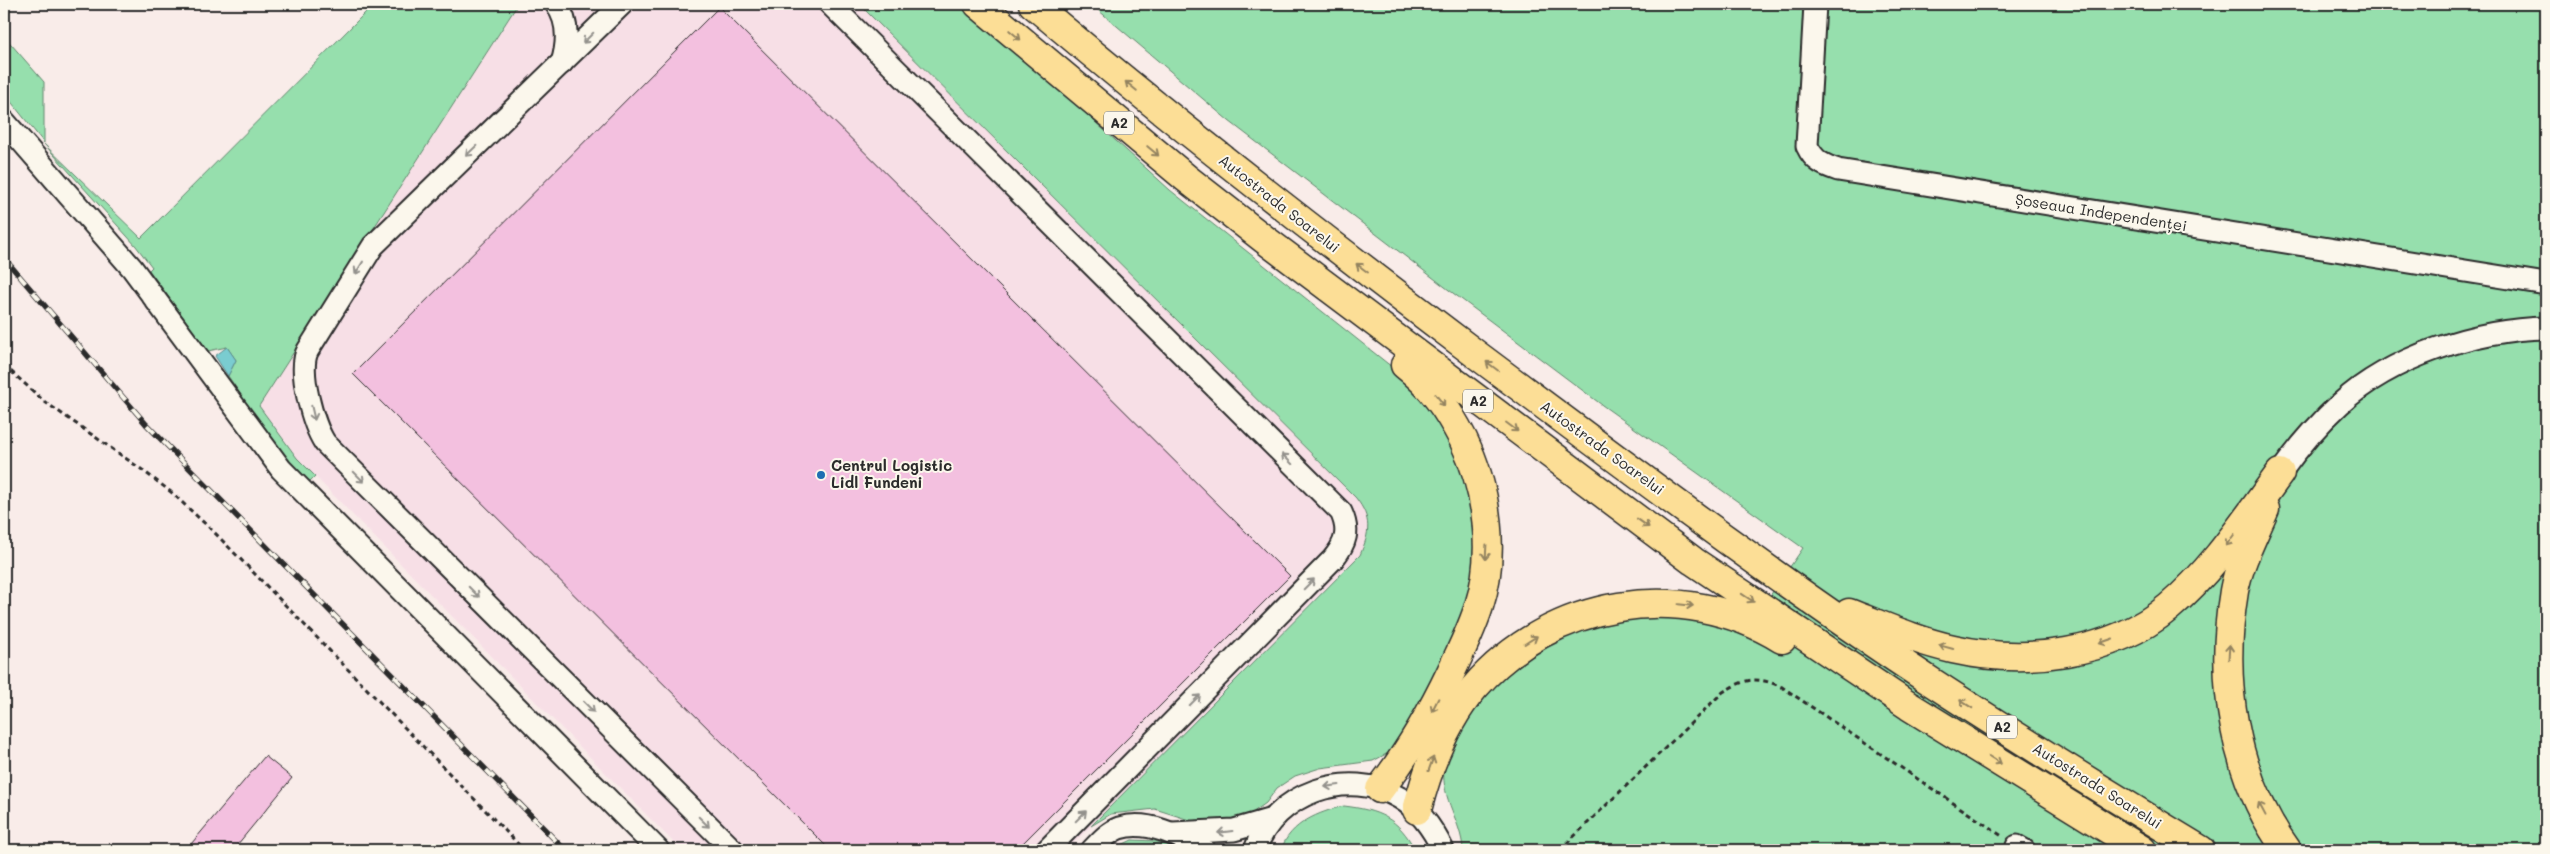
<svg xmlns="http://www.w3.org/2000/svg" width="2550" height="854" font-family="Mali,sans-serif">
<rect width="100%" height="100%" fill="#f9ece9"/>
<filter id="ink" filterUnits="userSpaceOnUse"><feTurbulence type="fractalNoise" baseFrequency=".02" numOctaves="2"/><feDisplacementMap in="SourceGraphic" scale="10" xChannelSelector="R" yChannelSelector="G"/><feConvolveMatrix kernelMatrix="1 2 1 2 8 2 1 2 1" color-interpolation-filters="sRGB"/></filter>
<g filter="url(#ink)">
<path fill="#f7dfe6" d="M518 4H926L1436 429 1361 555 1067 850H681L297 458 259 406Z"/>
<g fill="#96dfad" stroke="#60856c">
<path d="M374 4H518L259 406 297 458 315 476 309 482 278 449 228 376 236 360 227 347 208 351 149 270 152 267 136 246 44 144 141 238Z"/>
<path d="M859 4H965L1170 190 1427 395 1473 490 1478 541 1473 589 1452 645 1405 737 1388 753 1373 761 1320 768 1295 776 1277 788 1266 803 1245 818 1221 825 1199 823 1155 809 1111 814 1091 826 1360 555C1370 532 1372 519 1356 498Z"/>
<path d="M1091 4H2546V850H1463C1462 823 1441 798 1444 770 1445 754 1467 719 1477 706 1527 641 1603 614 1684 616 1704 616 1727 625 1747 629L1803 548 1602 405 1449 290 1229 121Z"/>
<path d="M4 36 44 82V143L4 93Z"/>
<path d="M1344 806C1378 810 1399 818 1415 850H1281C1290 823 1319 812 1344 806Z"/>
<path d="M1132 840 1155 841 1180 850H1111Z"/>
</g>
<path fill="#7accd0" stroke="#5a8c8e" d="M227 347 236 360 228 376 215 356Z"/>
<g fill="#f3c0df" stroke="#2b2b2b">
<path d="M719 7 1290 576 1016 850H830L353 374Z"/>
<path d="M265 756 292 778 233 850H186Z"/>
</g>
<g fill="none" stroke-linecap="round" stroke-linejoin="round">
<defs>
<g id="minor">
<path d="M556 4C569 21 568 43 562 63"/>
<path d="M622 4 373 246 308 350C297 369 313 425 325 443L733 850"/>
<path d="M830 4 1341 512C1350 531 1346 543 1333 559L1047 850"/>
<path d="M1815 4 1807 146C1814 161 1823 165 1838 170L2546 284"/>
<path d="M4 121 132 268 281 469 658 850"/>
<path d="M2280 473C2298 448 2317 425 2340 404 2391 357 2477 329 2546 328"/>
<path d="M1173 833 1234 830 1272 819"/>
<path d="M2017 846 2024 850"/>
<path d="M1092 850C1099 843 1108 832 1119 828 1148 819 1179 836 1204 850"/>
<path d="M1255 850C1274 793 1348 767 1400 798 1420 810 1433 829 1443 850"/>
</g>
<g id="highway">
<path d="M978 4 1186 178 1264 239 1693 561 1909 706 2142 850"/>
<path d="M1033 4C1177 126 1326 241 1477 355 1626 466 1775 579 1930 681 2019 739 2110 795 2201 850"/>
<path d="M2265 509C2254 535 2239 563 2234 591 2219 680 2233 776 2287 850"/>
<path d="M1849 613C1883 626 1917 641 1953 649 2024 665 2112 655 2169 607 2213 570 2246 519 2280 473"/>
<path d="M1380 789C1409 752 1431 714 1451 672 1461 650 1472 629 1479 606 1496 553 1487 488 1463 439 1448 410 1432 386 1405 365"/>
<path d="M1417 810C1428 767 1444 723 1474 688 1551 599 1682 577 1782 639"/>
</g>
</defs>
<use href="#minor" stroke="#2b2b2b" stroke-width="25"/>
<use href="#highway" stroke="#2b2b2b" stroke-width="31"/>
<g stroke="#2b2b2b" stroke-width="3" stroke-dasharray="5 4" stroke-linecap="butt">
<path d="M4 365 45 402 141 469 171 492 214 532 524 850"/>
<path d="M1560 850 1723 692C1747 678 1756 676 1782 687L2002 836"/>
</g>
<use href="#minor" stroke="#fbf7ec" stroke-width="21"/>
<use href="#highway" stroke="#fcde96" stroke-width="28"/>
<defs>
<path id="rail" d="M4 258 146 424 565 850"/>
</defs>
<use href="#rail" stroke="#2b2b2b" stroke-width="5.5"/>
<use href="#rail" stroke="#fbf7ec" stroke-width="4" stroke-dasharray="11" stroke-linecap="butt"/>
</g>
<defs><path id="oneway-shaft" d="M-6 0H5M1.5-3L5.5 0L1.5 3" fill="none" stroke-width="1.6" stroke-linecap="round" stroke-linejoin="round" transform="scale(1.25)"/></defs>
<g stroke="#948460">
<use href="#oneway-shaft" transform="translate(1015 35) rotate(40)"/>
<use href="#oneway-shaft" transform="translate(1131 86) rotate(-141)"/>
<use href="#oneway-shaft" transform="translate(1153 151) rotate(40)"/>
<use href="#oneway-shaft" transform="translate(1362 268) rotate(-143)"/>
<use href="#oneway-shaft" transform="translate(1492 366) rotate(-143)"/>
<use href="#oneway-shaft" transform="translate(1440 400) rotate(52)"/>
<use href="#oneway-shaft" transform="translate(1512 427) rotate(37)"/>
<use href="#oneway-shaft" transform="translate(1643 523) rotate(36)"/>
<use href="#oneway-shaft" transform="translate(2230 540) rotate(127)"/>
<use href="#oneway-shaft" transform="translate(1486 552) rotate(93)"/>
<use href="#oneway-shaft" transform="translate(1748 598) rotate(34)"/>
<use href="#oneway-shaft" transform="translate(1686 605) rotate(6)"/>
<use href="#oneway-shaft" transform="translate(1531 640) rotate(-32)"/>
<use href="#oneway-shaft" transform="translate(2106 641) rotate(161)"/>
<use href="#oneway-shaft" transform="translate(1946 647) rotate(-165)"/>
<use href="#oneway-shaft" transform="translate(2229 652) rotate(-86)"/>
<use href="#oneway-shaft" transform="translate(1966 704) rotate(-147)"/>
<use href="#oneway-shaft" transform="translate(1435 705) rotate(117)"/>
<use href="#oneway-shaft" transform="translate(1995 760) rotate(32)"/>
<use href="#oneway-shaft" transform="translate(1431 764) rotate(-70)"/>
<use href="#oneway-shaft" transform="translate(2262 809) rotate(-118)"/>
</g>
<g stroke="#93918c">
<use href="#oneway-shaft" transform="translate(588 38) rotate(135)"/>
<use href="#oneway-shaft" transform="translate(471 151) rotate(136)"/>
<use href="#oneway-shaft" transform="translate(359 268) rotate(122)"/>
<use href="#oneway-shaft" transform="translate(313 413) rotate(77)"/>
<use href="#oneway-shaft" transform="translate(1287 459) rotate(-135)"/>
<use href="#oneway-shaft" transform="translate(359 477) rotate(45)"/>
<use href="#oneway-shaft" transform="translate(1309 584) rotate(-45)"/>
<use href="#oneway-shaft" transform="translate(474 592) rotate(45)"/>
<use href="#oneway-shaft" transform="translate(1195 700) rotate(-45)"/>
<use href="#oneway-shaft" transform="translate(589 707) rotate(45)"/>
<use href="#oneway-shaft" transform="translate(1332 786) rotate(173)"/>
<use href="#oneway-shaft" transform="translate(1081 816) rotate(-45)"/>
<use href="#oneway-shaft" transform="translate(704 822) rotate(45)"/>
<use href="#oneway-shaft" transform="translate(1225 832) rotate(173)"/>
</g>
</g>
<circle fill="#1f6fb2" stroke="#fbf7ec" stroke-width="2" cx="821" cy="475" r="5"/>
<g text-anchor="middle" stroke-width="4" stroke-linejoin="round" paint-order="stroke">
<g fill="#fbf7ec" stroke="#696865" stroke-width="1">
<rect x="1104" y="111.5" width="30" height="23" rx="4"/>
<rect x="1463" y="389.5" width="30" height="23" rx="4"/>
<rect x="1987" y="715.5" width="30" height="23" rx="4"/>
</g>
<g font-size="14" font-weight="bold" fill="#2b2b2b">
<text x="1119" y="128">A2</text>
<text x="1478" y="406">A2</text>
<text x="2002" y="732">A2</text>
</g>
<g font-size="15" fill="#2b2b2b" stroke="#fbf7ec">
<text transform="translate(1279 204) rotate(38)" y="5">Autostrada Soarelui</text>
<text transform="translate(2101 213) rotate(9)" y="5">Șoseaua Independenței</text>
<text transform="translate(1602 448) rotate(36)" y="5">Autostrada Soarelui</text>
<text transform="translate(2097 786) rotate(32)" y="5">Autostrada Soarelui</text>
</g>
<g font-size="15" font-weight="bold" fill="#2b2b2b" stroke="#fbf7ec" text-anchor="start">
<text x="831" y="471">Centrul Logistic<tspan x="831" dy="17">Lidl Fundeni</tspan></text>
</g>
</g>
<rect width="2550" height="854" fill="none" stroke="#fbf7ec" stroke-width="20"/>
<rect x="10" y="10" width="2530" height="834" fill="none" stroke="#2b2b2b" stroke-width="2" filter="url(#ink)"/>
</svg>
